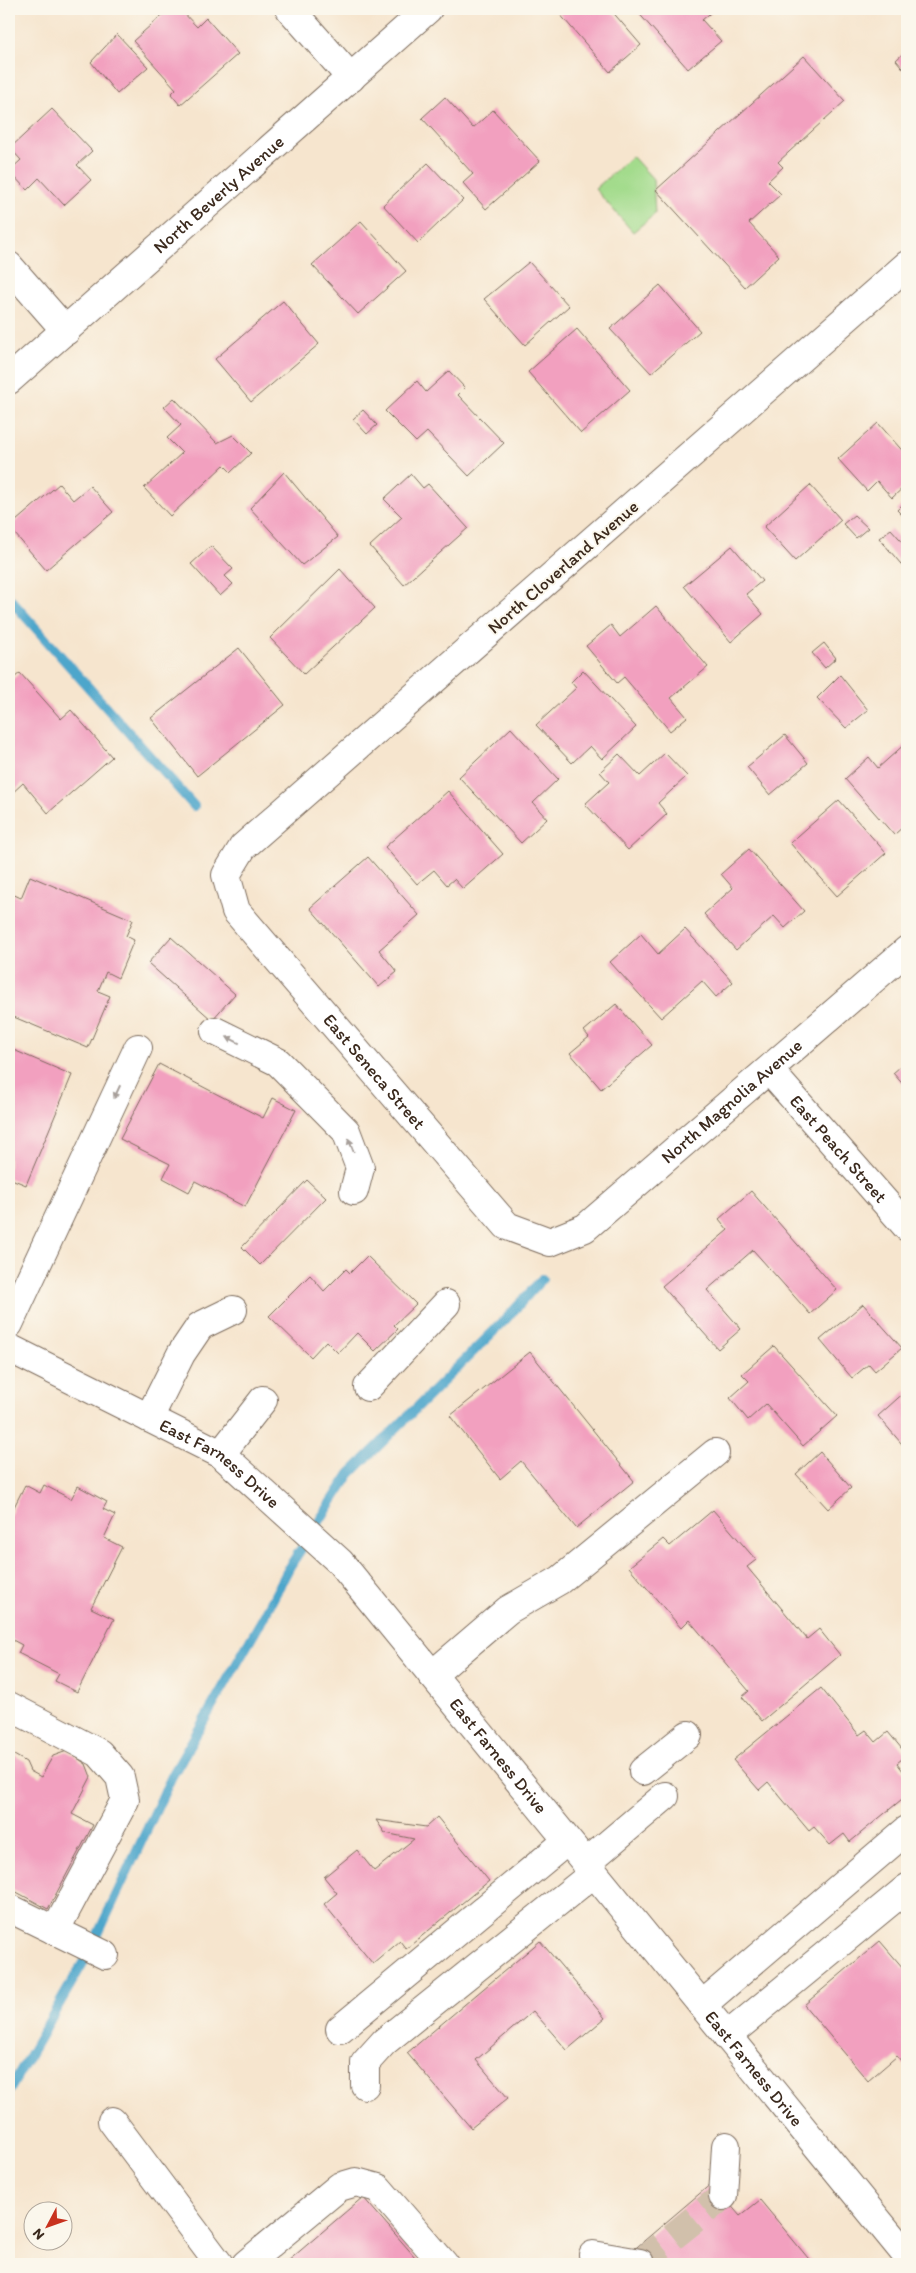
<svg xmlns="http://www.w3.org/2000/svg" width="916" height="2273" font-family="Itim,sans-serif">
<rect width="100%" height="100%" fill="#fbf7ec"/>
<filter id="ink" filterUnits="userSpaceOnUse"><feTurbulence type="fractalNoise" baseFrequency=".02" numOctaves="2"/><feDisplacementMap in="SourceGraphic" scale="10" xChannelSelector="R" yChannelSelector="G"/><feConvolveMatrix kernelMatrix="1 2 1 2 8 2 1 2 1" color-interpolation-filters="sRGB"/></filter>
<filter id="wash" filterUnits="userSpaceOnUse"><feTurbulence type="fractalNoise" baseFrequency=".0096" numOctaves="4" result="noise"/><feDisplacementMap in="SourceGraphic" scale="20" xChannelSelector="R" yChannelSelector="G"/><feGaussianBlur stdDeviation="1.12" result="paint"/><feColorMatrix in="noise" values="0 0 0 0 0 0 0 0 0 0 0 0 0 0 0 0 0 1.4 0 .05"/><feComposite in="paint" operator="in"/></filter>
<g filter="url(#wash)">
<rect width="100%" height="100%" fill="#f6e5ce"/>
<path fill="#a3db8c" stroke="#6f8255" d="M632 156 653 179 655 214 633 232 595 189Z"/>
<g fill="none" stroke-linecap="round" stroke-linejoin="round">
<g stroke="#4ea6cb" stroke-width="10">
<path d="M9 598 194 806"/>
<path d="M9 2091 91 1949 172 1776 263 1618 290 1566 350 1474 506 1319 542 1279"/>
</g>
</g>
<g id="blocks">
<g fill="#f2a0bf">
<path d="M169 9H180L197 27 206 18 238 54 180 105 171 94 176 89 133 41Z"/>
<path d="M562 9H610L641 45 610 72 558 12Z"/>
<path d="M635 9H715L702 20 721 41 688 69Z"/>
<path d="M117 34 148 67 117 94 91 62Z"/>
<path d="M907 50V73L896 60Z"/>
<path d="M804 56 845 101 778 162 783 167 768 181 781 194 749 223 779 256 745 287 656 190Z"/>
<path d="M445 97 473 128 493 110 540 161 486 209 463 183 473 174 422 118Z"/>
<path d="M52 109 92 151 77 165 91 180 64 205 39 178 27 190 9 171 21 160 10 148Z"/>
<path d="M428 163 463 200 418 243 383 205Z"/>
<path d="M361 221 406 271 358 314 312 265Z"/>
<path d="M529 262 569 306 525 345 484 299Z"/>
<path d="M660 285 700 331 651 373 610 329Z"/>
<path d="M283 301 319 344 251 402 215 359Z"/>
<path d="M577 329 630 390 581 433 528 372Z"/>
<path d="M449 371 465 388 458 395 504 443 469 476 427 432 416 442 385 411 417 381 426 392Z"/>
<path d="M174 398 217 443 233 435 251 453 231 472 224 465 170 516 144 488 182 453 167 438 181 425 164 407Z"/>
<path d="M363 410 377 425 367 434 353 419Z"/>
<path d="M878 423 907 456V484L892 498 877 481 867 491 838 459Z"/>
<path d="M284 472 338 537 302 565 250 508Z"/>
<path d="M411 474 423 488 428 484 468 528 404 585 370 546 402 517 384 499Z"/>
<path d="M59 484 73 500 90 486 113 512 46 570 9 527Z"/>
<path d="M810 485 841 520 795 561 764 527Z"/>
<path d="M907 500V520L897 510Z"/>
<path d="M854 515 868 528 856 538 843 524Z"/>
<path d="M891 529 907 547 906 570 879 538Z"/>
<path d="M211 546 233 569 225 576 233 584 220 596 191 564Z"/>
<path d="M732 546 762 581 746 594 763 614 731 642 684 586Z"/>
<path d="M340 569 375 608 304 674 270 638Z"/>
<path d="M656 606 708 667 671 698 687 717 670 731 624 677 617 683 586 646 611 625 620 637Z"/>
<path d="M824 643 836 658 825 668 812 653Z"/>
<path d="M239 648 285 705 197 776 151 718Z"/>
<path d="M583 670 636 727 602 759 590 746 572 763 536 725 576 688 571 682Z"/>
<path d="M20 673 61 719 71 710 112 757 48 813 23 783 9 796V682Z"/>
<path d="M840 675 868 710 846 728 817 698Z"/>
<path d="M511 728 558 779 533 803 547 819 521 843 459 777Z"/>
<path d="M785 735 808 763 770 795 747 767Z"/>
<path d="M907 742V823L894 835 845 779 869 757 878 768Z"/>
<path d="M665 753 687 776 658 803 667 814 628 850 585 804 609 782 600 772 619 754 640 776Z"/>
<path d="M448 791 503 854 463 889 454 879 447 885 434 870 417 884 385 847Z"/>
<path d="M839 800 886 853 837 896 790 843Z"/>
<path d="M749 849 804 911 785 928 774 916 736 950 704 914 733 888 721 874Z"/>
<path d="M368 857 419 915 379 950 397 972 379 987 310 908Z"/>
<path d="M30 876 133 920 126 936 134 940 118 978 106 972 98 991 110 996 88 1048 9 1015V895L10 893 21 898Z"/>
<path d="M685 929 733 982 716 997 702 981 661 1018 610 962 641 934 658 954Z"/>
<path d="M171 937 235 994 212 1020 148 963Z"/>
<path d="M616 1004 652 1045 601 1089 570 1053 589 1037 584 1031Z"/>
<path d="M9 1048 72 1075 26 1185 9 1178Z"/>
<path d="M907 1061V1089L893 1073Z"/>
<path d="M159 1064 263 1118 273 1098 296 1110 245 1207 195 1181 189 1192 163 1178 170 1164 120 1139Z"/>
<path d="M307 1180 326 1198 260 1265 242 1247Z"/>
<path d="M751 1191 837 1290 810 1314 753 1250 707 1290 741 1329 718 1349 662 1286 728 1230 719 1219Z"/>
<path d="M367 1256 416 1304 394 1325 398 1329 375 1351 357 1333 338 1353 326 1341 311 1357 269 1316 310 1275 324 1291 346 1269 350 1273Z"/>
<path d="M863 1304 902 1348 875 1371 869 1364 852 1378 820 1340Z"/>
<path d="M774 1346 837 1416 803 1446 766 1404 748 1420 730 1398 749 1381 742 1374Z"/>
<path d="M530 1352 634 1481 576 1528 521 1461 500 1479 450 1416Z"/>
<path d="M907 1390V1450L878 1416Z"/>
<path d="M820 1452 851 1488 828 1509 796 1474Z"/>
<path d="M25 1485 40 1493 44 1485 71 1499 78 1486 107 1502 103 1509 115 1515 104 1538 122 1547 91 1608 114 1619 77 1692 55 1681 59 1674 18 1653 22 1645 9 1638V1517Z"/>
<path d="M713 1510 756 1560 747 1567 807 1639 819 1629 840 1655 762 1721 742 1697 749 1691 689 1620 681 1628 629 1567 663 1539 670 1546Z"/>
<path d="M821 1688 859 1735 866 1730 876 1742 888 1732 907 1755 897 1763 907 1776V1795L850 1842 844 1834 830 1845 814 1827 809 1831 768 1782 759 1790 733 1760Z"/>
<path d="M67 1751 86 1764 91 1777 72 1814 93 1825 48 1909 9 1888V1752L26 1762 30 1771 41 1777 53 1756Z"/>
<path d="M437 1817 489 1881 406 1949 400 1941 373 1964 324 1904 337 1893 324 1877 357 1850 374 1871 414 1839 385 1833 376 1820 426 1827Z"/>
<path d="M540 1941 605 2018 567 2050 533 2011 476 2060 508 2098 471 2128 407 2053Z"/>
<path d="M880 1941 904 1969 907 1966V2068L897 2056 868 2081 804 2005Z"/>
<path d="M712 2183 740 2216 760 2200 813 2264H641L631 2252Z"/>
<path d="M363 2197 421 2264H288L287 2262Z"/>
</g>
</g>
</g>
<g filter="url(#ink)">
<use href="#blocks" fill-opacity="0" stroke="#7c6b5c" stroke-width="1"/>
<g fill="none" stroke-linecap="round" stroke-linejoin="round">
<path stroke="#d1c0ab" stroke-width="28" stroke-dasharray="28 14" stroke-linecap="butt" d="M640 2263 723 2196"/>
<defs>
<g id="minor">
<path d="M290 9 351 78"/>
<path id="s1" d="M907 265 243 847 226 875 236 911 507 1226 550 1242 585 1228 907 950"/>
<path d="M9 266 66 331"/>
<path id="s2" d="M9 380 428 9"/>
<path d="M215 1031 278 1062 346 1131 360 1168 354 1191"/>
<path id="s3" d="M769 1070 907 1227"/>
<path d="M9 1324 138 1048"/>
<path id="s4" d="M9 1348 221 1454 340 1562 907 2256"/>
<path d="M368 1387 446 1304"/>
<path d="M149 1418 181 1354 200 1326 233 1310"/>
<path d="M221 1454 263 1400"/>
<path d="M432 1675 508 1610 560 1580 715 1453"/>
<path d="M9 1706 99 1753 120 1777 125 1800 55 1931"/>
<path d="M643 1771 688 1735"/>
<path d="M586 1863 665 1796"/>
<path d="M9 1908 105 1955"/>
<path d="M702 2005 907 1830"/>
<path d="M340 2029 567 1841"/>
<path d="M727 2036 907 1888"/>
<path d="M365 2085V2063L384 2042 594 1873"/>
<path d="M112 2121 219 2264"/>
<path d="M723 2196 726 2146"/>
<path d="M593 2255 640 2263"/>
<path d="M246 2264 339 2187 356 2182 378 2188 444 2264"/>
</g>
</defs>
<use href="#minor" stroke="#7c6b5c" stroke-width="30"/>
<use href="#minor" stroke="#fff" stroke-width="28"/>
</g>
<defs><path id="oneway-solid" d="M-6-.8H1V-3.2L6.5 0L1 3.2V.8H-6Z" transform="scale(1.25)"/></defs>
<g fill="#a79f9a">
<use href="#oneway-solid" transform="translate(233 1040) rotate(-154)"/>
<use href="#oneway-solid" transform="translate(117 1092) rotate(115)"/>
<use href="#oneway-solid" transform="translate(351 1145) rotate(-111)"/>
</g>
</g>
<g text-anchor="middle" stroke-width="4" stroke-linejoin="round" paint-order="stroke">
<g font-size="18" fill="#3b2a1e" stroke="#fbf7ec">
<text dy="6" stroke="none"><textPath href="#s2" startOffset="280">North Beverly Avenue</textPath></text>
<text transform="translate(563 567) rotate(-41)" y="6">North Cloverland Avenue</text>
<text dy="6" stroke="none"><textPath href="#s1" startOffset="1165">East Seneca Street</textPath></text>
<text dy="6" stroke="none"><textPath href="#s1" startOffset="1646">North Magnolia Avenue</textPath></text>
<text dy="6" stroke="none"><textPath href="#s3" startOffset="105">East Peach Street</textPath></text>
<text dy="6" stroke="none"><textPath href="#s4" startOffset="241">East Farness Drive</textPath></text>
<text dy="6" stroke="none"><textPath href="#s4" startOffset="648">East Farness Drive</textPath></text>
<text dy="6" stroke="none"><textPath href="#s4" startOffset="1052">East Farness Drive</textPath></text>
</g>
</g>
<rect width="916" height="2273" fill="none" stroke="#fbf7ec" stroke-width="30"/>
<g transform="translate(48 2226) rotate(229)"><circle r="24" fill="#fbf7ec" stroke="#aea59a"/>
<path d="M0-4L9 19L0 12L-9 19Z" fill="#c8321e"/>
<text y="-8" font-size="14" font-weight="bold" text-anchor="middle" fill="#3b2a1e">N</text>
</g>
</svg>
